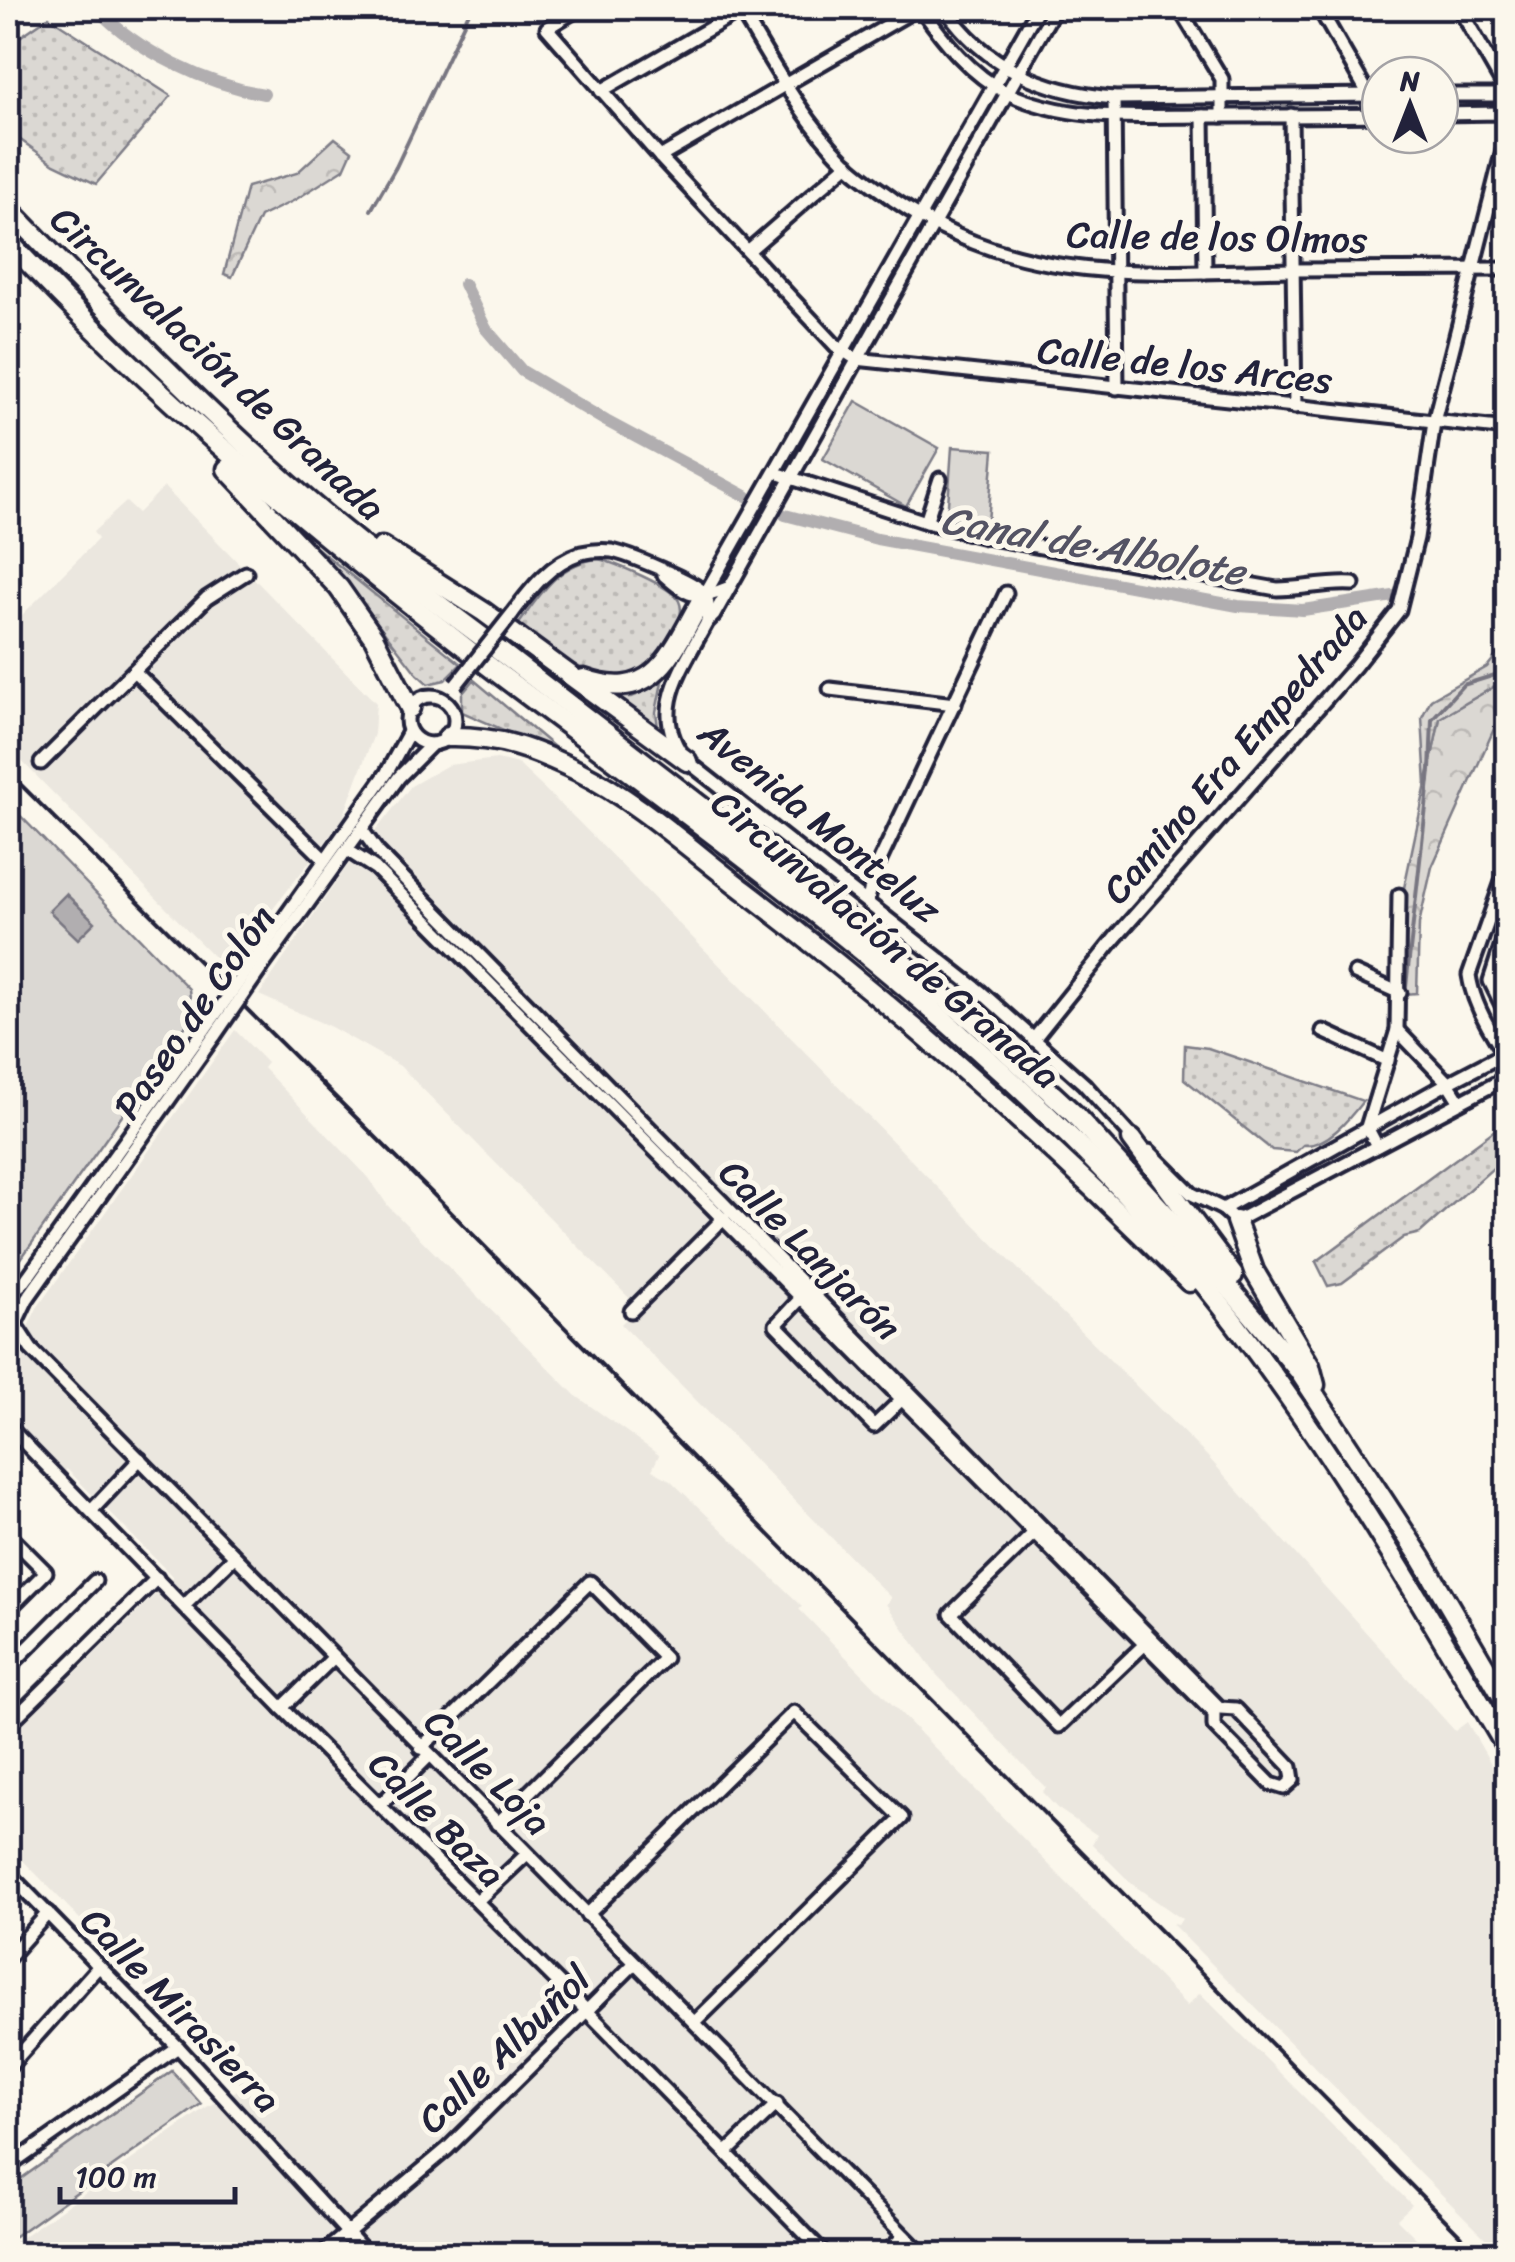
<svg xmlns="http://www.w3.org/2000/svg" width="1515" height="2262" font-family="Sriracha,sans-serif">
<defs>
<pattern id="grass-dots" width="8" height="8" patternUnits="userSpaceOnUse" patternTransform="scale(2.5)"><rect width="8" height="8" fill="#dbd8d3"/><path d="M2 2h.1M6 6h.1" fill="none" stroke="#bcb9b6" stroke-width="1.8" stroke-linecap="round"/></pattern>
<pattern id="forest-crowns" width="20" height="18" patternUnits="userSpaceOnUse" patternTransform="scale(2.5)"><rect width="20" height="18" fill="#dbd8d3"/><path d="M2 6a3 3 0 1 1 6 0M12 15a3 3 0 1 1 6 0" fill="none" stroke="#bcb9b6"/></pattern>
<pattern id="wetland-marsh" width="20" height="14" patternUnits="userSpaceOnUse" patternTransform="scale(2.5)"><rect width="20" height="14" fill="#dbd8d3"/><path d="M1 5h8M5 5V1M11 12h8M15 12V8" fill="none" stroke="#bcb9b6"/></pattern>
</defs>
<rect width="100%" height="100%" fill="#fbf7ec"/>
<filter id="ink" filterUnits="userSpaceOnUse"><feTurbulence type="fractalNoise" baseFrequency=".01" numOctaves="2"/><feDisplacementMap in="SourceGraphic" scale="20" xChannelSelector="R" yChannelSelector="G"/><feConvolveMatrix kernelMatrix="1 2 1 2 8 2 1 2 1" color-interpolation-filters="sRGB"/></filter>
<g filter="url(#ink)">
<g fill="#ebe7df">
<path d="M164 487 376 703 374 734 342 820 238 954 231 948 217 960 8 747V629L98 539 93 532 126 502 138 513Z"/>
<path d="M497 759 518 764 576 819 1023 1274 1207 1456 1455 1731 1467 1722 1507 1792V2254H1501L1172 1924 1178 1925 1182 1919 1132 1884 1092 1844 1097 1835 1057 1808 1042 1792 1046 1788 936 1674 886 1604 891 1598 621 1324 638 1307 400 1066 331 1027 259 995 343 872 411 786 448 765Z"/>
<path d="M235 1030 267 1063 263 1068 369 1178 388 1206 575 1395 659 1455 652 1470 670 1480 802 1606 799 1609 1187 2006 1200 1993 1412 2205 1397 2219 1432 2254H8V2247L205 2108 243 2087 8 1845V1739L173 1577 67 1469 62 1473 8 1419V1362L18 1348 37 1308Z"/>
</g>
<g fill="url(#grass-dots)" stroke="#7e7d87" stroke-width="2.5">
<path d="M49 17 171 96 96 184 54 164 8 131V45Z"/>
<path d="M312 544 461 664 445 680 428 684 417 674 352 590Z"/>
<path d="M598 559C615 563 673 587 679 601 686 616 672 631 665 643 625 714 563 659 518 625 540 595 558 563 598 559Z"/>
<path d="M474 680 566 757 462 712V694Z"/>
<path d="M662 682 656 712 658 727 616 697H632Z"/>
<path d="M1185 1045 1208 1048 1363 1101C1349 1119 1327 1147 1303 1145L1296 1152 1272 1150 1184 1079Z"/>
<path d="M1507 1121V1162L1493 1168 1420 1233 1404 1237 1342 1283 1328 1286 1316 1262Z"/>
</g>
<g fill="url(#forest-crowns)" stroke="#7e7d87" stroke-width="2.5">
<path d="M335 138 352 151 344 169 295 200 260 217 232 277 224 274 247 187 297 173Z"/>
<path d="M1507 679V700L1432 867 1419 924 1417 993 1405 994 1404 888 1440 718Z"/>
</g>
<path fill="url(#wetland-marsh)" stroke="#7e7d87" stroke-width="2.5" d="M1507 642V679L1440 718 1426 785 1422 717 1431 699 1487 667Z"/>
<g fill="#dbd8d3" stroke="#7e7d87" stroke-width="2.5">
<path d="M856 401 939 448 906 506 823 459Z"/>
<path d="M952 447 994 450 988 522 947 519Z"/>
<path d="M8 803 189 989 192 1017 8 1277Z"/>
<path d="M172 2071 201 2104 8 2241V2188Z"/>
</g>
<path fill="#b1aeb0" stroke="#787681" stroke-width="2.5" d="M66 894 95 922 78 939 49 911Z"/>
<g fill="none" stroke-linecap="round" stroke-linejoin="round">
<g stroke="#787681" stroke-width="4">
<path d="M371 210 396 167 471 8"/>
<path d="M1405 995 1430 771 1432 719 1463 685 1508 671"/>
</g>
<g stroke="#b1aeb0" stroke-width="12">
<path d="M96 8C138 52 205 84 264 94"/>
<path d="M464 284 486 329 522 371 606 421 746 496"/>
<path d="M785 515 877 539 1238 606 1303 610 1393 596"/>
</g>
<defs>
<g id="minor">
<path d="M580 8 547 28 660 157 836 346 856 359 1508 429"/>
<path d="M739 8C772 62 801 118 846 163 860 177 878 188 894 200 1018 286 1145 273 1288 270 1361 269 1434 269 1508 269"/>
<path d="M921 8C943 40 971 75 1007 93 1069 122 1138 116 1204 116 1262 116 1321 116 1380 115"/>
<path d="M945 8C985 67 1044 92 1114 98L1380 95"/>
<path d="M1055 8 714 615 707 622C682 669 647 712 687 761L981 992 1084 1084 1135 1140"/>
<path d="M1179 8 1222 79V116"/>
<path d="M1319 8 1369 95 1370 115"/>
<path d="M1459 8 1505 88"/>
<path d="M601 91 745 8"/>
<path d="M1440 95H1497"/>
<path d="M1114 98 1117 388"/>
<path d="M1440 114 1501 113 1508 116"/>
<path d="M1291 115 1295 407"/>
<path d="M1203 116 1205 272"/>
<path d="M660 157 918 8"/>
<path d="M748 251 848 164"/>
<path d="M782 475 926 522 985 537 1277 589C1303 589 1328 582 1353 584"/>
<path d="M926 522 940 479"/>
<path d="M664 575C688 596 696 601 727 588"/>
<path d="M705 594 1038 8"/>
<path d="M512 614C530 590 550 563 581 553 590 551 603 550 612 551 627 554 694 581 703 592 710 601 708 611 707 622"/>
<path d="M134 671 325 860"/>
<path d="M830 689 955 704"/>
<circle cx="431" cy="720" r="24"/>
<path d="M41 763 207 598 246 573"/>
<path d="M347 850 375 868 1214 1714V1726L1271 1784 1284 1788 1293 1780 1291 1767 1236 1709 1220 1708 378 852 362 830"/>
<path d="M868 900 874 873 1006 593"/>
<path d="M1508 925 1490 981 1508 1017"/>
<path d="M253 962 386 774 409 732"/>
<path d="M262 967 399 777 432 744"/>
<path d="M1355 973 1400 993"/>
<path d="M1397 1030 1448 1083 1460 1102"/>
<path d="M1323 1031 1388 1061"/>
<path d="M1033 1040 1115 938 1355 666 1399 610 1417 538 1434 422 1508 130"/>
<path d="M1506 1055C1490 1032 1473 1004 1469 975L1508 865"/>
<path d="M1377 1146 1367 1127 1397 1030 1399 895"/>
<path d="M1149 1151 1192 1194 1223 1209 1236 1221 1508 1077"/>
<path d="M1223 1209 1448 1083 1494 1059H1505"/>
<path d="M8 1296 25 1281 205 1029"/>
<path d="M801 1298 776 1325 874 1426 902 1399"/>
<path d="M631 1311 724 1218"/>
<path d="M16 1326 31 1349 922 2254"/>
<path d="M8 1339 27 1299 215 1035"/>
<path d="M8 1426 282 1708 587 2011 825 2254"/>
<path d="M92 1510 140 1459"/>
<path d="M1039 1528 951 1614 1059 1726 1144 1645"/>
<path d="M8 1534 46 1572 8 1610"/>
<path d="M185 1605 233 1558"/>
<path d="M8 1668 95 1581"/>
<path d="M282 1708 334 1657"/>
<path d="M8 1725 157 1578"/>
<path d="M421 1748 590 1582 665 1658 497 1824"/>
<path d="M380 1805 429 1756"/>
<path d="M8 1873 178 2047 367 2254"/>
<path d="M477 1901 527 1854"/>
<path d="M587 1915 794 1712 902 1818 695 2022"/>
<path d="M8 1958 48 1913"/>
<path d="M8 2068 99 1966"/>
<path d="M727 2152 777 2104"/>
<path d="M8 2167 178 2047"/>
<path d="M322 2254 447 2149 635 1963"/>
<path d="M885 2254 904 2236"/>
</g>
<g id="highway">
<path d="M8 208C94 297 181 387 273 470 339 530 411 584 482 637"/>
<path d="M8 241C150 392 307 525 471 652"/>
<path d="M227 469 339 588 374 638 410 708"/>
<path d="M382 547 484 612 687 761"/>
<path d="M498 650 879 943 973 1021 1073 1113 1190 1241 1299 1371 1422 1559 1508 1706"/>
<path d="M486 664C723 843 971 1015 1167 1240 1302 1395 1404 1574 1508 1750"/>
<path d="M584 679C658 706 674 646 705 594"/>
<path d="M448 737C499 736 533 749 578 771 638 801 692 851 745 891 902 1011 1050 1142 1189 1282"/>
<path d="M1132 1139 1233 1275"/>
<path d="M1236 1221 1254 1271 1310 1366 1315 1385"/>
</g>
</defs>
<use href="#minor" stroke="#22223b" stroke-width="19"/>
<use href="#highway" stroke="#22223b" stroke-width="25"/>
<use href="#minor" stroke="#fbf7ec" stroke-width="11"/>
<use href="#highway" stroke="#fbf7ec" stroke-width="18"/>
<path stroke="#22223b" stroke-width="4" d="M8 772 431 1192 1479 2254"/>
<defs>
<g id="minor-bridge">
<path d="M456 685 512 614"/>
<path d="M205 1029 253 962"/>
<path d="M215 1035 262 967"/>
</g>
</defs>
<use href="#minor-bridge" stroke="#22223b" stroke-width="19" stroke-linecap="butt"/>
<use href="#minor-bridge" stroke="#fbf7ec" stroke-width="11"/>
</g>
</g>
<g text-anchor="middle" stroke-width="10" stroke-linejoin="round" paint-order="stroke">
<g font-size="38" fill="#22223b" stroke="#fbf7ec">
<text transform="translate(1217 237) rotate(1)" y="13">Calle de los Olmos</text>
<text transform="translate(218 363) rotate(43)" y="13">Circunvalación de Granada</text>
<text transform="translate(1185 365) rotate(6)" y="13">Calle de los Arces</text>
<text transform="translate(1235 754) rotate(-49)" y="13">Camino Era Empedrada</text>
<text transform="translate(820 821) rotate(39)" y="13">Avenida Monteluz</text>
<text transform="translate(886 939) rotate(40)" y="13">Circunvalación de Granada</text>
<text transform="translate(194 1012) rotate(-55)" y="13">Paseo de Colón</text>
<text transform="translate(810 1250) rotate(45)" y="13">Calle Lanjarón</text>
<text transform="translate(488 1772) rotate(45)" y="13">Calle Loja</text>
<text transform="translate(437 1819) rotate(45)" y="13">Calle Baza</text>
<text transform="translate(181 2010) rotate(46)" y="13">Calle Mirasierra</text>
<text transform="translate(504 2049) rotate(-44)" y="13">Calle Albuñol</text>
</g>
<g font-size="40" font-style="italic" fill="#545364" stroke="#fbf7ec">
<text transform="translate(1093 545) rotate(10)" y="14">Canal de Albolote</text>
</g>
</g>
<rect width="1515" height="2262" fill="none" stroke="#fbf7ec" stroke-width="40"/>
<rect x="20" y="20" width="1475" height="2222" fill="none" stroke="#22223b" stroke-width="4" filter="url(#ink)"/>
<g transform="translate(1410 105)"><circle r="48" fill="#fbf7ec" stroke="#a4a2a5" stroke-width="2.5"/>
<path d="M0-8L18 38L0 25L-18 38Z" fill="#22223b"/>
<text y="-15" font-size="28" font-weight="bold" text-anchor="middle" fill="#22223b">N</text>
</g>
<path d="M60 2187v15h175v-15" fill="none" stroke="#22223b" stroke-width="5"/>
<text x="75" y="2187" font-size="30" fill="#22223b" stroke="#fbf7ec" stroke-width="8" paint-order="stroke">100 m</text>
</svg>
